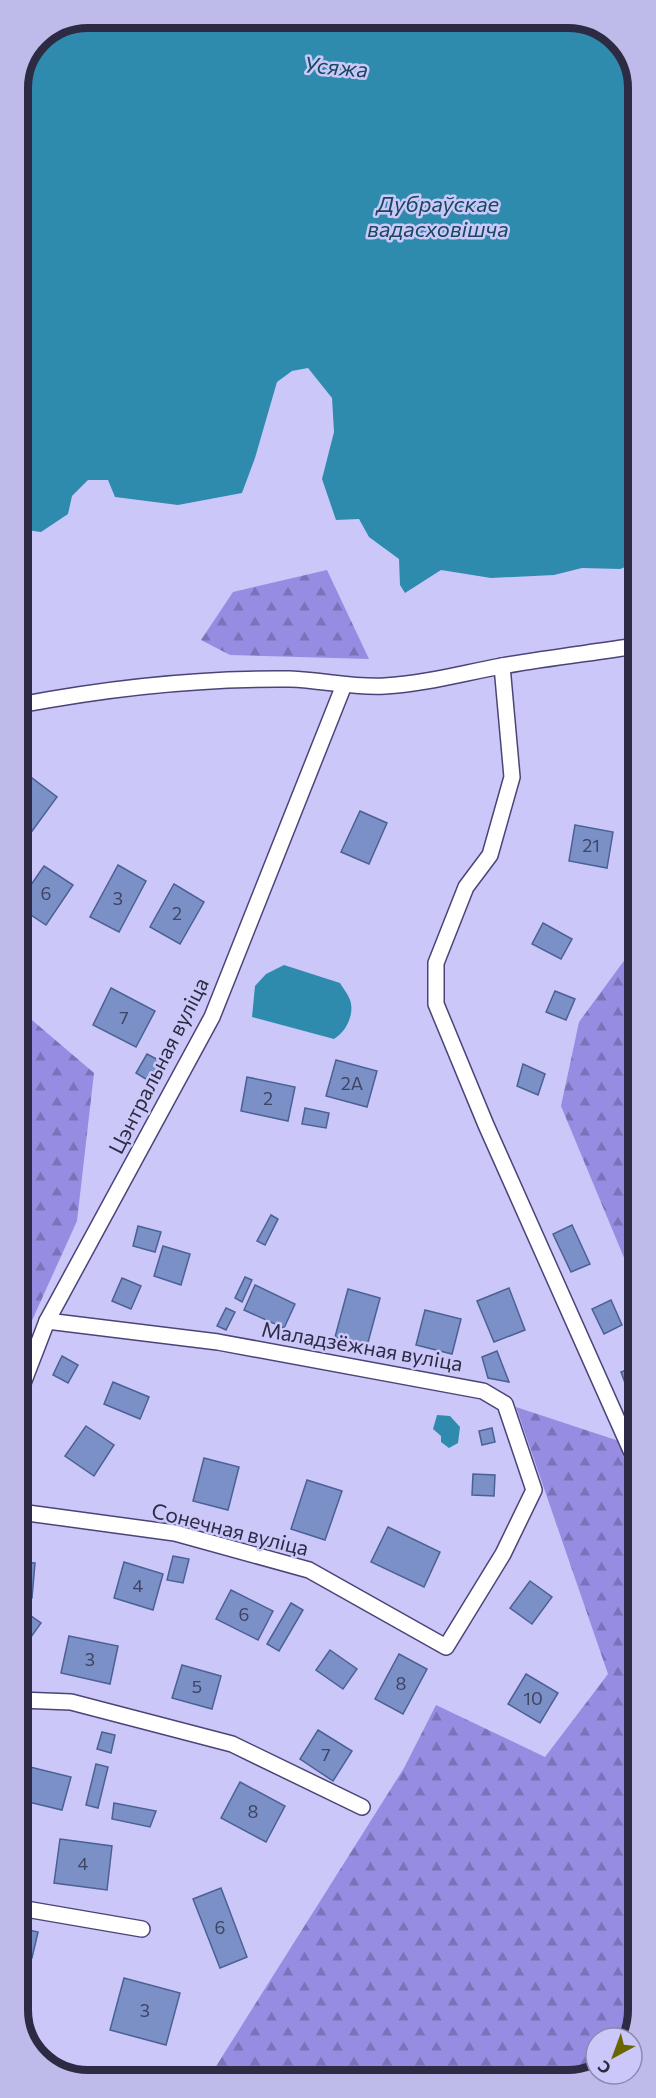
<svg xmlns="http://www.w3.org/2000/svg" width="656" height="2098" font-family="Commissioner,sans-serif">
<defs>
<pattern id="forest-firs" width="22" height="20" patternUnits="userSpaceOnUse" patternTransform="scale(1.5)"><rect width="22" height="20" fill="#968de3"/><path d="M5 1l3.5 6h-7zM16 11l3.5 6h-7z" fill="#7b73ba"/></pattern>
</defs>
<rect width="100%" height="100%" fill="#cbc8f9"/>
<g fill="url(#forest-firs)">
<path d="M327 570 369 659 230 655 201 640 233 592Z"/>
<path d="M637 943V1289L561 1106 579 1022Z"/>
<path d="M19 1009 94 1073 77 1221 20 1347Z"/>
<path d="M516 1407 619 1441 637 1503 638 2010 628 2038H596V2071L585 2078 208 2079 404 1768 436 1705 545 1757 608 1674Z"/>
</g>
<g fill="#2e8bae">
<path d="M88 18H573L614 35 636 71V563L620 569 582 568 554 575 491 578 441 570 405 593 400 585 399 559 369 537 359 519 336 520 322 479 334 432 332 398 308 368 292 371 277 382 255 458 242 493 178 505 115 497 108 480H88L72 496 68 514 41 532 19 529 18 84 39 38Z"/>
<path d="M284 965 340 983C343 988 348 994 350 1000 355 1014 346 1032 334 1039L252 1017 255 986 266 974Z"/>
<path d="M437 1415 450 1416 460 1427 458 1443 449 1448 441 1442V1436L433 1429Z"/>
</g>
<g fill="#7a90c7" stroke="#4d6094" stroke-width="1.5">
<path d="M19 768 57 797 19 849Z"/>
<path d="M360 811 387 823 369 864 341 852Z"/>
<path d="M575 825 613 832 607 868 569 861Z"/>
<path d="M118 865 146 881 119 932 90 917Z"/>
<path d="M44 866 73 885 46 925 19 907V902Z"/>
<path d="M174 884 204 902 180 944 150 927Z"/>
<path d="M543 923 572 939 561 959 532 944Z"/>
<path d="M111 988 155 1011 136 1047 93 1025Z"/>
<path d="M555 991 575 999 566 1020 546 1012Z"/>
<path d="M147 1054 166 1064 154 1084 136 1073Z"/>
<path d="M336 1060 377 1071 367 1107 326 1096Z"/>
<path d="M523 1064 545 1074 538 1095 517 1086Z"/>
<path d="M247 1077 295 1087 288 1121 241 1111Z"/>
<path d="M305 1108 329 1113 326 1128 302 1124Z"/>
<path d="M271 1215 278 1219 265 1245 257 1241Z"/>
<path d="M572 1225 590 1264 571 1272 553 1234Z"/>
<path d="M138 1226 161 1232 155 1252 133 1246Z"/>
<path d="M163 1246 190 1254 181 1285 154 1276Z"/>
<path d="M245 1277 252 1280 242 1302 235 1298Z"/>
<path d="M122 1278 141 1286 131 1309 112 1301Z"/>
<path d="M255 1285 295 1304 284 1328 244 1310Z"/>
<path d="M509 1288 525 1330 494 1342 477 1301Z"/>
<path d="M348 1289 380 1298 367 1346 335 1337Z"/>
<path d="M611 1300 622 1325 604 1334 592 1309Z"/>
<path d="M226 1308 235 1312 226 1330 217 1326Z"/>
<path d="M425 1310 461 1319 452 1354 416 1345Z"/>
<path d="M497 1351 509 1382 488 1378 482 1357Z"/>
<path d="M62 1356 78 1365 68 1383 53 1375Z"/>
<path d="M637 1366V1397L631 1399 621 1372Z"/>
<path d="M113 1382 149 1397 140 1419 104 1404Z"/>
<path d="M86 1426 114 1445 94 1476 65 1456Z"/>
<path d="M492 1428 495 1442 482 1445 479 1431Z"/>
<path d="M204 1458 239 1467 228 1510 193 1501Z"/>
<path d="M473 1474 495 1475 494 1496 472 1495Z"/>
<path d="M307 1480 342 1491 325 1540 291 1529Z"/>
<path d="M388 1527 440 1552 424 1587 371 1562Z"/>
<path d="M173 1556 189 1559 183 1583 167 1580Z"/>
<path d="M20 1562 35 1563 32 1598 20 1597Z"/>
<path d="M124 1562 163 1574 153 1610 114 1598Z"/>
<path d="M530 1581 552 1597 532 1624 510 1608Z"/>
<path d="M231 1590 273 1611 258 1640 216 1619Z"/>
<path d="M291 1603 303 1610 279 1651 267 1644Z"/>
<path d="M24 1611 41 1623 26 1644 20 1640V1617Z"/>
<path d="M69 1636 118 1646 110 1684 61 1673Z"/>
<path d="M330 1650 357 1669 343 1689 316 1670Z"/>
<path d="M399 1654 427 1669 403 1714 375 1699Z"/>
<path d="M182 1665 221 1676 212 1709 172 1698Z"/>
<path d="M526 1674 558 1693 540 1723 508 1704Z"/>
<path d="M318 1730 352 1751 333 1781 300 1759Z"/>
<path d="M102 1732 115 1735 111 1753 97 1749Z"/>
<path d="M96 1764 108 1767 98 1808 86 1805Z"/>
<path d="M30 1767 71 1777 62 1810 20 1800Z"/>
<path d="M240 1782 285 1806 266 1842 221 1818Z"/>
<path d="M114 1803 156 1811 150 1827 112 1819Z"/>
<path d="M20 1832 25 1833 21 1866H20Z"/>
<path d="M60 1839 112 1846 107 1890 54 1883Z"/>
<path d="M221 1888 247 1957 220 1968 193 1899Z"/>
<path d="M20 1928 38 1932 32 1958 20 1956Z"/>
<path d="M124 1978 180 1993 166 2045 110 2030Z"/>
</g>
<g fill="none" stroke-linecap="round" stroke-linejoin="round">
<defs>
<g id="minor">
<path d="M502 666 512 777 490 855 466 887 436 963V1004L486 1125 637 1464"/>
<path d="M19 705C108 688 200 678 290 679 322 680 353 688 385 686 424 684 463 673 502 666 546 658 591 653 636 646"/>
<path d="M20 1391 47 1321 212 1017 344 685"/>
<path d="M20 1512 175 1533 309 1570 446 1647 503 1554 534 1490 505 1404 483 1391 218 1342 47 1321"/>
<path d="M20 1700 71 1702 232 1744 362 1807"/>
<path d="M20 1908 142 1929"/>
</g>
</defs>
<use href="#minor" stroke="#4b4479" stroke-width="18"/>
<use href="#minor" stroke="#fff" stroke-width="15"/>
</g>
<g text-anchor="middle" stroke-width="5" stroke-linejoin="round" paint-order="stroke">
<g font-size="18" fill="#404464">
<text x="591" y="852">21</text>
<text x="46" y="900">6</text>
<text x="118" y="905">3</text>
<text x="177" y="920">2</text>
<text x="124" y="1024">7</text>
<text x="352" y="1090">2А</text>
<text x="268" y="1105">2</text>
<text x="138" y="1592">4</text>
<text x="244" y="1621">6</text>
<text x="90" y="1666">3</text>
<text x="401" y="1690">8</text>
<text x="197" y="1693">5</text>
<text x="533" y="1705">10</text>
<text x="326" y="1761">7</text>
<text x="253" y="1818">8</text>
<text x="83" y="1870">4</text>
<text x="220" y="1934">6</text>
<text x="145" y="2017">3</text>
</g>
<g font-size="21" fill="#2d2b43" stroke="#cbc8f9">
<text transform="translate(159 1066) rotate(-63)" y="7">Цэнтральная вуліца</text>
<text transform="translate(362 1347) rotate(10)" y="7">Маладзёжная вуліца</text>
<text transform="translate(230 1530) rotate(14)" y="7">Сонечная вуліца</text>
</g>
<g font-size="22" font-style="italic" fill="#17495d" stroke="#cbc8f9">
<text transform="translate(336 67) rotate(5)" y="8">Усяжа</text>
<text x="438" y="212">Дубраўскае<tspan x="438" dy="25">вадасховішча</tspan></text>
</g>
</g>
<path d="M0 0H656V2098H0ZM88 28H568A60 60 0 0 1 628 88V2010A60 60 0 0 1 568 2070H88A60 60 0 0 1 28 2010V88A60 60 0 0 1 88 28Z" fill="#bebbea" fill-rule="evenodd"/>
<path fill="none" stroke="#2d2b43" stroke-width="8" d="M88 28H568A60 60 0 0 1 628 88V2010A60 60 0 0 1 568 2070H88A60 60 0 0 1 28 2010V88A60 60 0 0 1 88 28Z"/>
<g transform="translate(614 2056) rotate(221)"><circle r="28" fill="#cbc8f9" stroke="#8c89b0" stroke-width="1.5"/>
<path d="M0-4.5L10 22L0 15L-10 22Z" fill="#696600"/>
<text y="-9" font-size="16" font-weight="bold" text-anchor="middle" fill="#2d2b43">С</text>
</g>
</svg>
